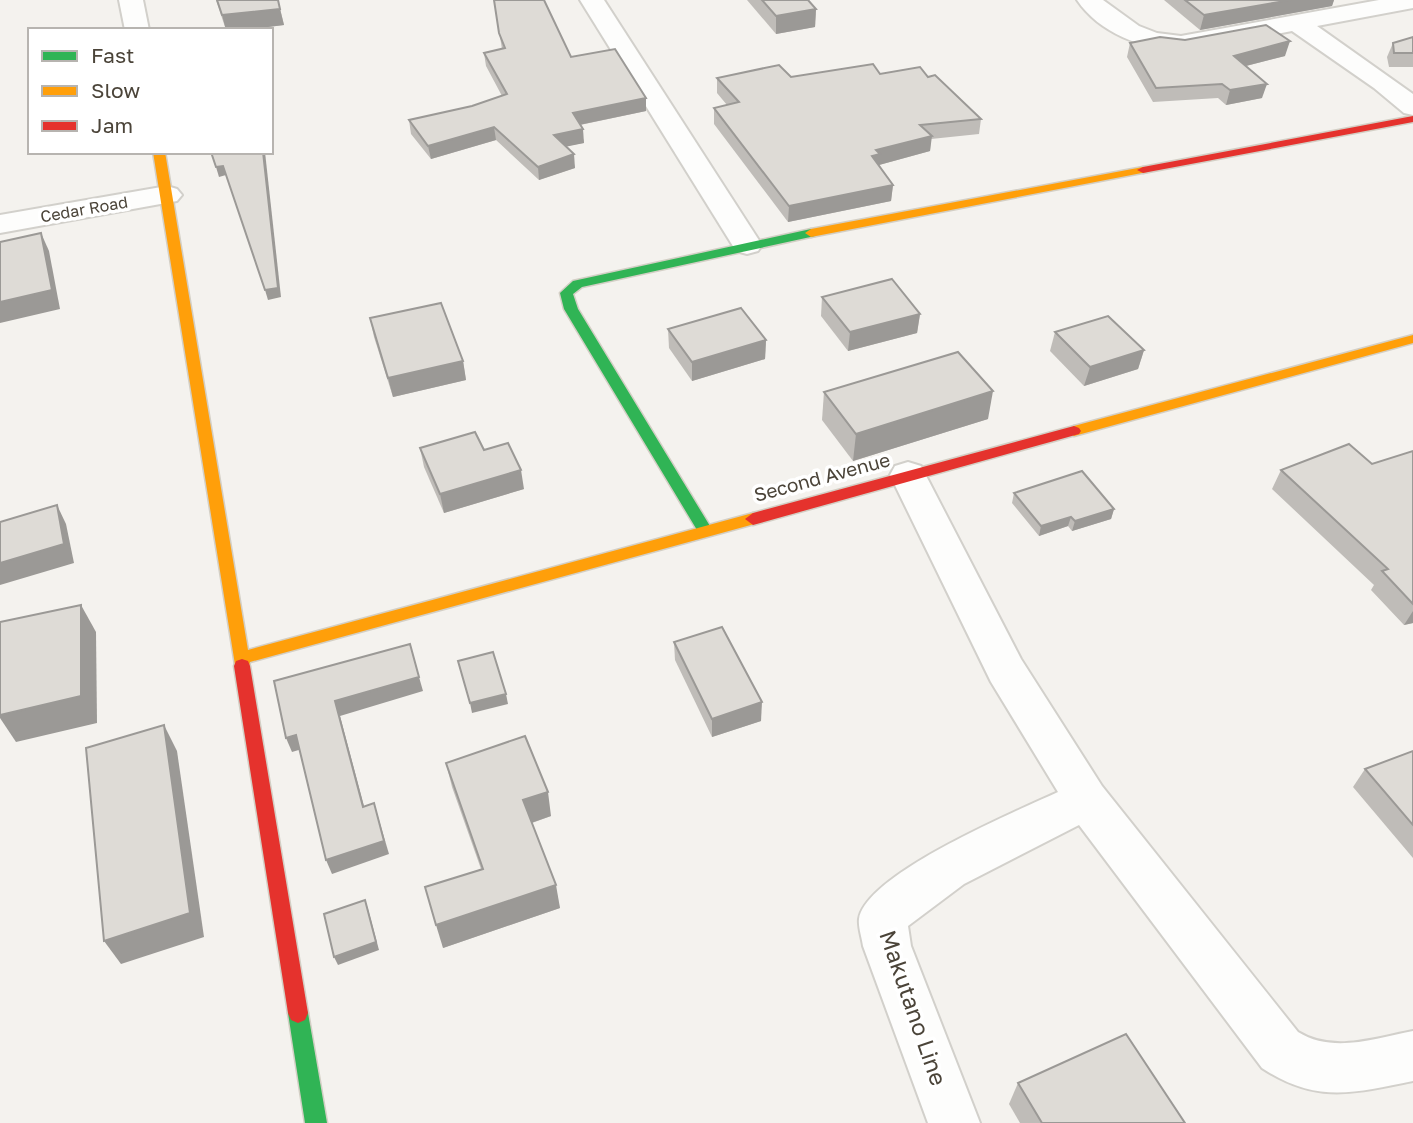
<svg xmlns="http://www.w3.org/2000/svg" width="1413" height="1123" font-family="'Golos Text',sans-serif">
<rect width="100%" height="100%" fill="#f4f2ee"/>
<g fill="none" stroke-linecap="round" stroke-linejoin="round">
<defs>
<g id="street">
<path d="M119 0H143L149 30H125Z"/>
<path d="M580 0H604L762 245 758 251 747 254 736 251Z"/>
<path d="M1077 0H1103L1139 26 1157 33 1181 36 1379 0H1413V8L1317 26 1413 94V115L1404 113 1374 88 1292 31 1181 52C1142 48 1100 34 1077 0Z"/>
<path d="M167 186 177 189 182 195 177 201 0 233V215Z"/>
<path d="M908 462 921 466 1021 659 1102 786 1298 1032C1333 1054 1376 1038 1413 1031V1081C1353 1093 1317 1104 1262 1068L1079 825 964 884 908 926 911 946 980 1123H928L863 946C862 938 858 927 859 919 866 874 1017 811 1058 792L991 682 890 475 895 466Z"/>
</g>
<g id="fast">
<path d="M811 229 817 233 815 236 582 287 573 294 578 309 713 531 710 535H700L564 309 560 293 573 281Z"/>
<path d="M298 1003 305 1006 308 1013 327 1123H305L288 1013 291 1006Z"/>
</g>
<g id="slow">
<path d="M153 152H165L248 650 753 513 758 515 761 519 758 523 250 662 248 671H236Z"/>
<path d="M1143 167 1147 168V172L811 237 805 233 811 229Z"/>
<path d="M1413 335V343L1074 436 1067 431 1074 426Z"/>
</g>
<g id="jam">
<path d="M1413 116V122L1143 173 1137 170 1143 167Z"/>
<path d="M1074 426 1079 428 1081 431 1079 434 753 525 745 519 753 513Z"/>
<path d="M242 659 248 661 250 666 308 1013 305 1020 298 1023 291 1020 288 1013 234 666 236 661Z"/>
</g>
</defs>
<use href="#street" stroke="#d2d0cb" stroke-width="4"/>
<use href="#fast" stroke="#d3cfc5" stroke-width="3"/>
<use href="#slow" stroke="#d3cfc5" stroke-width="3"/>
<use href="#jam" stroke="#d3cfc5" stroke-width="3"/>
<use href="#street" fill="#fdfdfc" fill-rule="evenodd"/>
<use href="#fast" fill="#30b455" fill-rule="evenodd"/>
<use href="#slow" fill="#ff9f0a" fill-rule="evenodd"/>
<use href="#jam" fill="#e5322d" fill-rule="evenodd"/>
</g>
<g fill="#bfbcb8">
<path d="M216 0H278L284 25 244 30H226Z"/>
<path d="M494 0 571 57 646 111 580 125 584 143 566 146 575 168 539 180 496 140 431 159 411 134 409 120 472 106 502 96 486 66 484 53 502 49Z"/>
<path d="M747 0H808L816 9 815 27 776 34Z"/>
<path d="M1164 0H1334L1332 6 1200 30Z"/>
<path d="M1413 37V67H1389L1387 57 1393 43Z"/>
<path d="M1130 43 1285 56 1246 66 1262 98 1226 105 1218 98 1153 102 1127 57Z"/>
<path d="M880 74 928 77 981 119 979 134 931 139 930 151 879 165 893 185 891 201 788 222 714 124V108L727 105 717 93V78Z"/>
<path d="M822 297 920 314 917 333 848 351 821 316Z"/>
<path d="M370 318 463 361 466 380 393 397 374 337Z"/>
<path d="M668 329 766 340 765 359 692 381 669 348Z"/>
<path d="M1055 332 1144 350 1138 369 1084 386 1050 351Z"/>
<path d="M824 392 988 419 853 461 822 420Z"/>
<path d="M420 448 484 450 524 489 444 513 424 467Z"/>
<path d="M1413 451V623L1404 625 1371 590 1374 585 1272 489 1281 470 1372 464Z"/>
<path d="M1014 493 1114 509 1111 519 1072 531 1068 526 1039 536 1012 503Z"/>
<path d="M674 642 761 721 712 737 675 660Z"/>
<path d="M1413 751V858L1353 787 1365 769Z"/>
<path d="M446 763 551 816 532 823 560 908 443 948 481 869 452 787Z"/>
<path d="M1018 1083 1185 1123H1020L1009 1104Z"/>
</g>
<g fill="#9b9996">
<path d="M1291 0H1334L1332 6 1200 30 1204 15Z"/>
<path d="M280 9 284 25 244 30H226L222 15Z"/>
<path d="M816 9 815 27 776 34V16Z"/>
<path d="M1290 41 1285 56 1230 70 1234 56Z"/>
<path d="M1267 84 1262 98 1226 105 1230 90Z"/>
<path d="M646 98V111L574 126 573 113Z"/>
<path d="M494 127 496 140 431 159 428 146Z"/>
<path d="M583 129 584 143 555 149 554 135Z"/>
<path d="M932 136 930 151 879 165 878 170 872 156 876 150Z"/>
<path d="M263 152H265L281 297 268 300 265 290Z"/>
<path d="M574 154 575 168 539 180 538 167Z"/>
<path d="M223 166 226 175 219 177 216 167Z"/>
<path d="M893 185 891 201 788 222 789 206Z"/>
<path d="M41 233 49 251 60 309 0 323V302Z"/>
<path d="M920 314 917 333 848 351 850 332Z"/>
<path d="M766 340 765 359 692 381V362Z"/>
<path d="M1144 350 1138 369 1084 386 1090 367Z"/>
<path d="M463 361 466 380 393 397 388 378Z"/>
<path d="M993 391 988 419 853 461 856 434Z"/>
<path d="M521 470 524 489 444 513 440 494Z"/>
<path d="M57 505 66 524 74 563 0 585V563Z"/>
<path d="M1114 509 1111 519 1072 531 1075 521Z"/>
<path d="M1071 517 1068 526 1039 536 1041 526Z"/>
<path d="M81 605 96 632 97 723 16 742 0 718V686Z"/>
<path d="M1413 611V623L1404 625Z"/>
<path d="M419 677 423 691 340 716 368 821 363 807 335 701Z"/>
<path d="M506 694 508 704 472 713 470 703Z"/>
<path d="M762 702 761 721 712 737V719Z"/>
<path d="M164 725 177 751 204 937 121 964 104 941Z"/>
<path d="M296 735 302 749 292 752 286 738Z"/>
<path d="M548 792 551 816 528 824 523 800Z"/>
<path d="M374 803 389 854 332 874 326 860Z"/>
<path d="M556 885 560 908 443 948 436 925Z"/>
<path d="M365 900 368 909 379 950 338 965 334 957Z"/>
</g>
<g fill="#dedbd6" stroke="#9b9996" stroke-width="2">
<path d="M217 0H278L280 9 222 15Z"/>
<path d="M494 0H544L571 57 615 49 646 98 573 113 583 129 554 135 574 154 538 167 494 127 428 146 409 120 472 106 507 94 484 53 505 48 499 33Z"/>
<path d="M762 0H808L816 9 776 16Z"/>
<path d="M1185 0H1291L1204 15Z"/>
<path d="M1266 25 1290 41 1234 56 1267 84 1230 90 1222 84 1156 88 1130 43 1160 37 1185 40Z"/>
<path d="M1413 37V53H1394L1393 43Z"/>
<path d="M873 64 880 74 920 67 928 77 935 75 981 119 920 125 932 136 876 150 880 154 872 156 893 185 789 206 714 108 739 102 717 78 779 65 791 77Z"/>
<path d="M211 152H263L278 288 265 290 223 166 216 167Z"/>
<path d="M41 233 52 290 0 302V242Z"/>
<path d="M892 279 920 314 850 332 822 297Z"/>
<path d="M441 303 463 361 388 378 370 318Z"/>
<path d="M741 308 766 340 692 362 668 329Z"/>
<path d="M1108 316 1144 350 1090 367 1055 332Z"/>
<path d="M958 352 993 391 856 434 824 392Z"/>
<path d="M475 432 484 450 508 443 521 470 440 494 420 448Z"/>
<path d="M1349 444 1372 464 1413 451V604L1382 571 1388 569 1281 470Z"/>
<path d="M1082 471 1114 509 1075 521 1071 517 1041 526 1014 493Z"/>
<path d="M57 505 64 544 0 563V522Z"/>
<path d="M81 605V696L0 715V622Z"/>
<path d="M722 627 762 702 712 719 674 642Z"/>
<path d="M410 644 419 677 335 701 363 807 374 803 384 841 326 860 296 735 286 738 274 681Z"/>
<path d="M493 652 506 694 470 703 458 661Z"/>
<path d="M164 725 190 913 104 941 86 748Z"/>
<path d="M525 736 548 792 523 800 556 885 436 925 425 887 483 869 446 763Z"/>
<path d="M1413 751V825L1365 769Z"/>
<path d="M365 900 376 942 334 957 324 914Z"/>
<path d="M1126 1034 1185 1123H1042L1018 1083Z"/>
</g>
<g text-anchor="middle" stroke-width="7" stroke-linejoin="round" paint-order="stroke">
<g font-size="16" fill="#4b4439" stroke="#fff">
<text transform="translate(84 209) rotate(-10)" y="6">Cedar Road</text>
</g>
<g font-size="19" fill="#4b4439" stroke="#fff">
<text transform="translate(822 477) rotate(-15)" y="7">Second Avenue</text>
</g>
<g font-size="23" fill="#4b4439" stroke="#fff">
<text transform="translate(913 1008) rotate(71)" y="8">Makutano Line</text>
</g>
</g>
<rect x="28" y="28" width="245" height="126" fill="#ffffff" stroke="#b7b4b0" stroke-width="2"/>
<rect x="42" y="51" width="35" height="10" fill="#30b455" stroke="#b7b4b0" stroke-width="2"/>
<text x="91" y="63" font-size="21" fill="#4b4439">Fast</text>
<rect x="42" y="86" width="35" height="10" fill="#ff9f0a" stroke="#b7b4b0" stroke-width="2"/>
<text x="91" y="98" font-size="21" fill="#4b4439">Slow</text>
<rect x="42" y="121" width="35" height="10" fill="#e5322d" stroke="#b7b4b0" stroke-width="2"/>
<text x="91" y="133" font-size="21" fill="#4b4439">Jam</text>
</svg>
